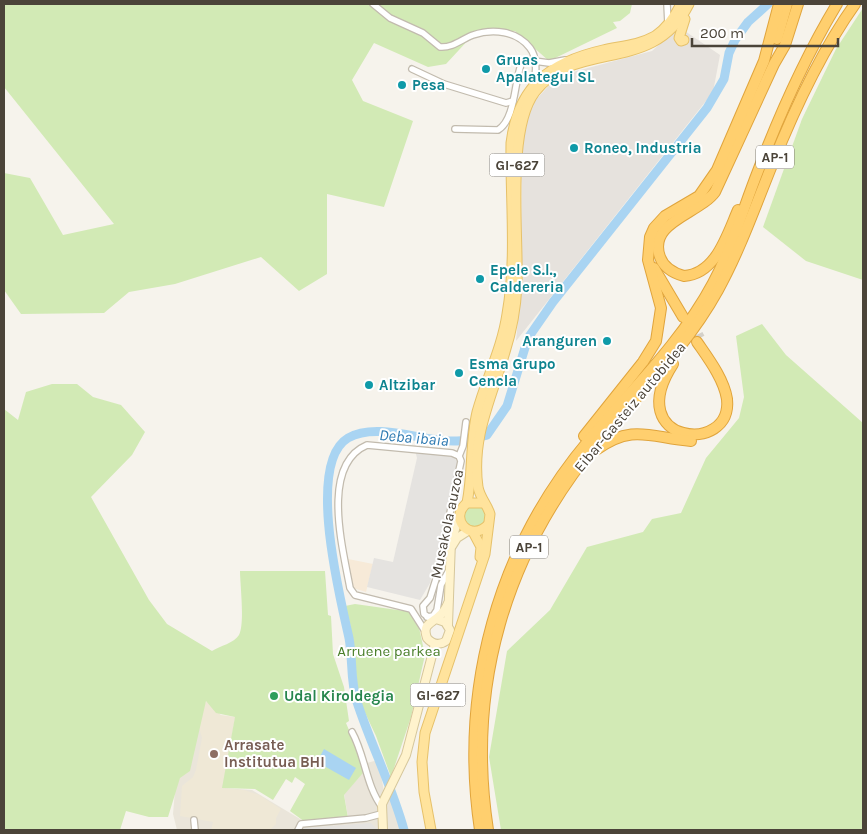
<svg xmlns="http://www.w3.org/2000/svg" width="867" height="834" font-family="Karla,sans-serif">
<rect width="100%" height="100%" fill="#f6f3ec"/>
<path fill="#eae5da" d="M235 717 223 788 252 790 305 822 348 817 344 794 363 773V764L378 760 384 791 390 794 401 830H177L173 814 175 791 198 723Z"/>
<path fill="#f7ead8" d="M348 559 373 564 366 592 353 588Z"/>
<path fill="#e6e2dd" d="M679 27 720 55 713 92 516 341 521 286 522 138 526 120 534 102 553 81 569 73 652 51Z"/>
<path fill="#efe8d6" d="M206 701 221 715 235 717 222 788 244 790 259 795 281 809 276 818V824L270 830H211L213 822 180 816 182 786 193 777 196 770 202 738 198 723Z"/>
<g fill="#d2eab5">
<path d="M4 4H632L630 13 620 21 613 22 617 28 549 61 515 31 471 37 446 64 428 67 374 43 352 80 363 101 413 121 384 207 327 194V274L299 291 261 257 175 284 129 292 104 313 21 314 4 290V173L30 178 63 235 114 224 4 87Z"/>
<path d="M863 8V280L806 261 763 227 802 119 836 49Z"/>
<path d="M762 324 786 355 863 423V830H501L489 757 507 651 550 610 587 547 643 532 652 519 681 513 706 458 739 418 744 397 736 336Z"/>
<path d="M52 384H77L93 397 121 405 145 432 132 455 91 497 149 600 167 624 212 651C220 646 234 643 239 635 245 624 240 584 240 571H325L328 615 331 616 333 654 344 687 349 721 346 723C353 740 362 755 363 773L344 795 348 818 305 822 290 811 305 784 295 777 292 783 286 779 273 800 255 789 222 788 235 717 216 713 206 701 190 771 180 778 168 817H149L126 811 120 830H4V409L18 420 26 392Z"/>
<path d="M480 504 486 510 484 527 468 529 462 513 467 506Z"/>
<path d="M355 604 412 612 418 623 425 655 411 717 391 777 376 736 359 700 350 623 345 606Z"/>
</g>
<g fill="#e5e3e0">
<path d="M415 450 454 456 458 463 430 583 420 600 367 587 374 558 393 562 417 458Z"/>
<path d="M371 823 378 830H303L304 828Z"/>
</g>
<path fill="#a9d4f2" d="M324 749 356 768 349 780 317 762Z"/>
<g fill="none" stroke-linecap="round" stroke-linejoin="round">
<path stroke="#a9d4f2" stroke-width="9" d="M404 830C392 786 371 745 357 702 350 681 353 659 349 638 340 597 306 463 348 438 378 421 426 443 457 441 467 441 478 437 487 435L507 406 528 338 553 302 707 108 724 79 729 53 735 40 748 22 768 4"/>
<path stroke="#d4d0c8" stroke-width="10" stroke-dasharray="10 5" stroke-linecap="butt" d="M691 321 700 338"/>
<defs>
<g id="street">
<path d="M373 4 390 18 423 33 440 47C453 48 462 39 473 35 493 28 517 31 530 48 537 57 537 74 533 85"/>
<path d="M667 4 668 24"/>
<path d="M412 69 444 84 506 103 513 101"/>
<path d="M455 129 498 130C516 119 514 80 522 62L527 60 549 63 565 60"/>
<path d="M427 617 433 616 437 610 441 585 449 570"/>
<path d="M433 620 424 614 423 606 430 598 436 579 461 461 459 456 463 446 466 422"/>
<path d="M425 631 411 609 355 595 350 588C343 549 320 465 367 445L452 453 459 456"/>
<path d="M352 732C365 755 366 786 382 807"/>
<path d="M194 820 195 830"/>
<path d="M298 830 301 824 366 818 381 814"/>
</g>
<g id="secondary">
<path d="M452 546 457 538 468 531"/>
<path d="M436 619 445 622 450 630 446 641C439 646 432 644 427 638 422 624 431 624 439 616 443 613 446 608 448 603"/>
<path d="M448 625 451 541 459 518"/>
<path d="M383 830 382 804 406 755 435 644"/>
</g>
<g id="primary">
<path d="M684 40 681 41 679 38 685 19"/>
<path d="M467 503C473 473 470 442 477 412 486 379 502 348 507 314 517 258 510 199 511 143 518 86 550 62 603 50 621 46 639 45 655 36 667 28 675 16 681 4"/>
<path d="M483 503H467C448 518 470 543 488 525"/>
<path d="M473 532 481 547 480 557"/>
<path d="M431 830 424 792 422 762 425 733 485 554 490 514C487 504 480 498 478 487 471 437 492 397 505 352 512 330 516 307 517 285 519 235 506 130 535 92 577 38 653 76 689 4"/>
</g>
<g id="highway">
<path d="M777 39 787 4"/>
<path d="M738 210C727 235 716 274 684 276 673 273 664 268 660 257 647 222 699 214 715 192L774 64 785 45 798 4"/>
<path d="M654 268 683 317"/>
<path d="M673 364C621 444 733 456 727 399 724 379 708 358 697 342"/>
<path d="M584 436 643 362 656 341 661 308 648 260 650 237 654 228 665 216 699 196 717 170 764 61 779 4"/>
<path d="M596 450C633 423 651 438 691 441"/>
<path d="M480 830C459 690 497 549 589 440 632 389 681 343 713 283 732 248 743 209 758 171 780 113 805 57 837 4"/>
<path d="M488 830C466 687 505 554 597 443 639 393 686 348 718 290 740 250 755 207 772 165 794 110 820 53 855 4"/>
</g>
</defs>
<use href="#street" stroke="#c2bbae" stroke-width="8"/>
<use href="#secondary" stroke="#d6c79b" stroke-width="10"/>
<use href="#primary" stroke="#e6c16a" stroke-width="11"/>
<use href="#highway" stroke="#e0a43c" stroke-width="12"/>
<use href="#street" stroke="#fff" stroke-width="5.5"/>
<use href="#secondary" stroke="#fff3cd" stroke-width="8"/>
<use href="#primary" stroke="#ffe39c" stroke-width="9"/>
<use href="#highway" stroke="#ffcf6e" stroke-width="10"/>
</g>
<g fill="#0f9aa8" stroke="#fff" stroke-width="2">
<circle cx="486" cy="69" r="5"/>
<circle cx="402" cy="85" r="5"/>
<circle cx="574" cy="148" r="5"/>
<circle cx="480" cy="279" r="5"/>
<circle cx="607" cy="341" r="5"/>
<circle cx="459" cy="373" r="5"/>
<circle cx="369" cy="385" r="5"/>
</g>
<circle fill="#2e9e5b" stroke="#fff" stroke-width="2" cx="274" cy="696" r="5"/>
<circle fill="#8d6e63" stroke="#fff" stroke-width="2" cx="214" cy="754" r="5"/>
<g text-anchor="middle" stroke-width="4" stroke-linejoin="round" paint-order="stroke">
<g fill="#fff" stroke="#817c74" stroke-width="1">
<rect x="756" y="145.5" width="38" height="23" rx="4"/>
<rect x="489.5" y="153.5" width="55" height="23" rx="4"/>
<rect x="510" y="535.5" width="38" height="23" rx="4"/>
<rect x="410.5" y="683.5" width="55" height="23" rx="4"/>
</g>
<g font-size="14" font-weight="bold" fill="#4b4439">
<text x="775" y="162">AP-1</text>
<text x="517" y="170">GI-627</text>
<text x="529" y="552">AP-1</text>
<text x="438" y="700">GI-627</text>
</g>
<g font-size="15" font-weight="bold" fill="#0d838f" stroke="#fff" text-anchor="start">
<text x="496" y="65">Gruas<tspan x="496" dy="17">Apalategui SL</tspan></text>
<text x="412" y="90">Pesa</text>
<text x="584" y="153">Roneo, Industria</text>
<text x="490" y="275">Epele S.l.,<tspan x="490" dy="17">Caldereria</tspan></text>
<text x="597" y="346" text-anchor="end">Aranguren</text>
<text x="469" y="369">Esma Grupo<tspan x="469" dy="17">Cencla</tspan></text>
<text x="379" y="390">Altzibar</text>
</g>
<g font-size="15" fill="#4b4439" stroke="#fff">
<text transform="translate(630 407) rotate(-50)" y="5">Eibar-Gasteiz autobidea</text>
<text transform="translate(447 524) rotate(-78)" y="5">Musakola auzoa</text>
</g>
<g font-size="15" fill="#4a7f2a" stroke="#fff">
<text x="389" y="656">Arruene parkea</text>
</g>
<g font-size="15" font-weight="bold" fill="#27864d" stroke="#fff" text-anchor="start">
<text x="284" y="701">Udal Kiroldegia</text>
</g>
<g font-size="15" font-weight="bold" fill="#785e54" stroke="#fff" text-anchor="start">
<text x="224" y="750">Arrasate<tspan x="224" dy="17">Institutua BHI</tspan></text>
</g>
<g font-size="16" font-style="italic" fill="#2e7ab2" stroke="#fff">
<text transform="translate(414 437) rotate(5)" y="6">Deba ibaia</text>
</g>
</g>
<rect width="867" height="834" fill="none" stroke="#4b4439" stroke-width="10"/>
<path d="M692 38v8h146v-8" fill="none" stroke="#4b4439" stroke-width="2.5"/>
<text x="700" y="38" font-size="15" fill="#4b4439" stroke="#ffffff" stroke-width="4" paint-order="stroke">200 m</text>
</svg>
